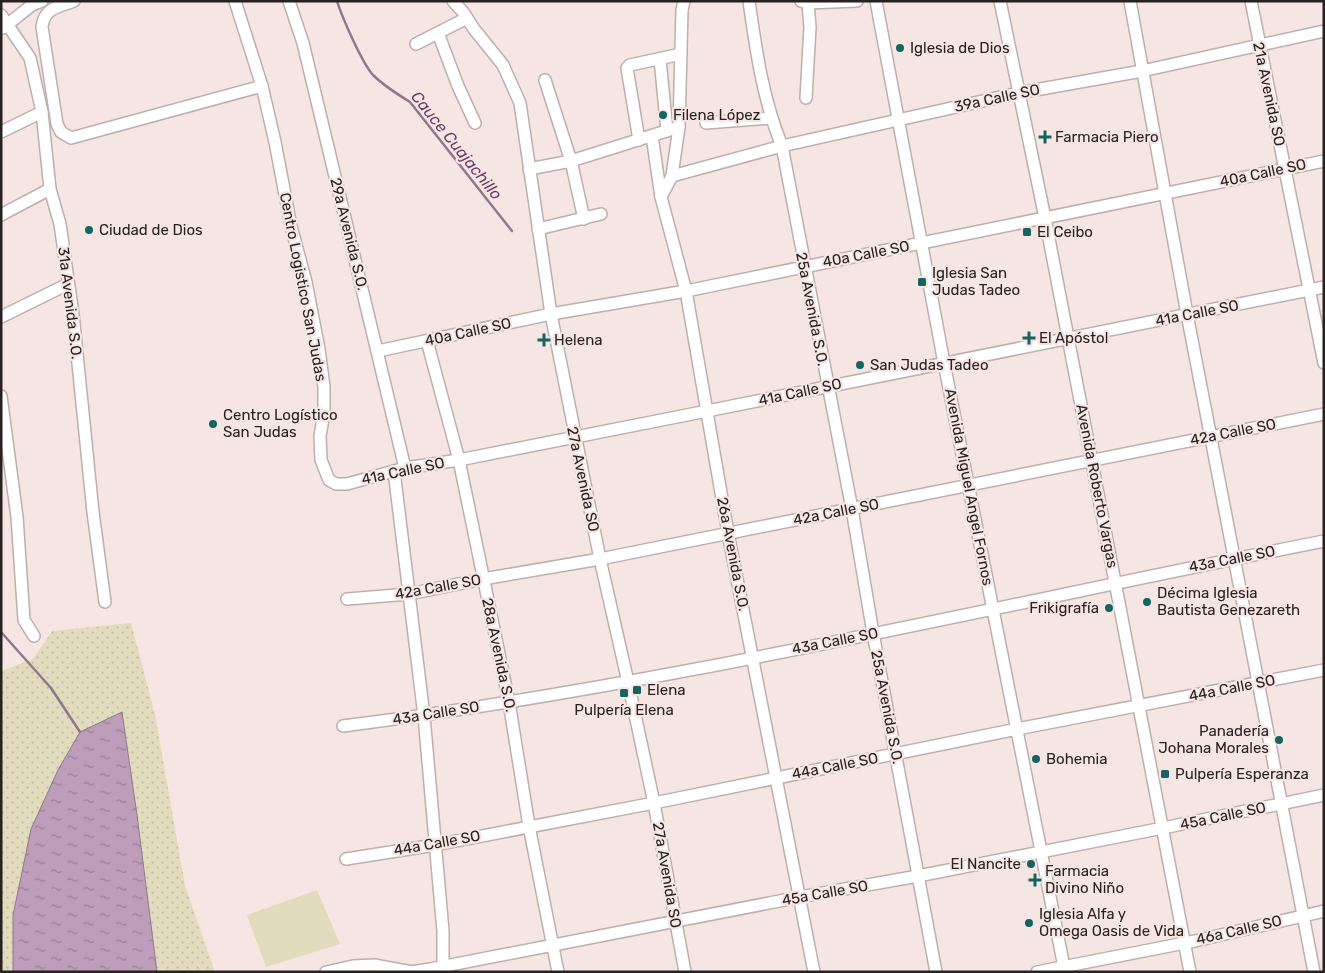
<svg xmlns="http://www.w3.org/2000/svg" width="1325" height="973" font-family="Rubik,sans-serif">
<defs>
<pattern id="grass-dots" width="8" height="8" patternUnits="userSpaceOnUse" patternTransform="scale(1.25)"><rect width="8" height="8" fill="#e2dcbe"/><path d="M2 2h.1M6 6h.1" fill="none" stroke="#c2bca3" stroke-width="1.8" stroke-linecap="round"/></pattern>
<pattern id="water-ripples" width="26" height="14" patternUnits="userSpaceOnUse" patternTransform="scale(1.25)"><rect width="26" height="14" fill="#bd9db9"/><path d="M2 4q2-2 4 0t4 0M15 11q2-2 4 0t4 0" fill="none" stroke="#9a8096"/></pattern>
</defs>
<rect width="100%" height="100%" fill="#f5e6e3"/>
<path fill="url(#grass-dots)" d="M131 623 155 714 185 886 215 972H1V671L33 659 52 631Z"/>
<path fill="#e2dcbe" d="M317 890 340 944 266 967 247 915Z"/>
<path fill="url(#water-ripples)" stroke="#90788b" d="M122 712 137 815 157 972H13V915L31 829 58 770 80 732Z"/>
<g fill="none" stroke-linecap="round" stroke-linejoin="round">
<g stroke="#90788b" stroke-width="2.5">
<path d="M337 1C342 17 362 63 373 75 384 86 397 94 410 102L512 231"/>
<path d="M1 632 51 688 80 732"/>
</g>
<defs>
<g id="minor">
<path d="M74 1C58 7 44 8 42 27L57 124 61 132 71 138 262 86"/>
<path d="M235 1 262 86 275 142 291 226 306 282 319 349 324 387V413L320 436 321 460 329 480 336 484H347L405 468 459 460 707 411 1324 287"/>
<path d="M289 1 303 43 405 468"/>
<path d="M453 1 463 12 474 29 503 65 520 103 551 314 600 559 628 682 654 803 685 972"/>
<path d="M749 1C756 51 763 100 782 146L852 509 873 633 936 972"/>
<path d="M801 1 808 3 857 1"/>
<path d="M876 1 944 363 1065 972"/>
<path d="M1000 1 1045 218 1190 972"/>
<path d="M1130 1 1187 314 1314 972"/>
<path d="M1251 1 1324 363"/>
<path d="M1 15 30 58 42 112 50 189 60 224 73 314 93 512 105 602"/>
<path d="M3 28 32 5 42 1"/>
<path d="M438 33 458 86 475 123"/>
<path d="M416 44 467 18"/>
<path d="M660 59 667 131"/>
<path d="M545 80 571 161 584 219"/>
<path d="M806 98 810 27 808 3"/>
<path d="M706 123 771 118"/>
<path d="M1 132 42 112"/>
<path d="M652 136 661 197 686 291 728 533 814 972"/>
<path d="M639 140 627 68 630 65 681 54"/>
<path d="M529 169 571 161 679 127"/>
<path d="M672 176 782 146 1018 93 1142 71 1324 31"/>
<path d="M661 197 672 176 679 127 682 10 684 1"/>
<path d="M1 215 50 189"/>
<path d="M538 229 601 214"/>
<path d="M1 317 68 284"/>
<path d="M427 341 459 460 509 702 529 826 558 972"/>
<path d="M378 351 551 314 686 291 1324 161"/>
<path d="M1 396 17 517 24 620 34 636"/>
<path d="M394 471 424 716 443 931V966"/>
<path d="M347 599 409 594 483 579 600 559 1324 414"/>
<path d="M343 726C673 684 998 605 1324 541"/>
<path d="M346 859 435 845 654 803 1017 729 1324 670"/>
<path d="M326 972 353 966 374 965 412 972 430 969 800 897 918 876 1163 828 1324 795"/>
<path d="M1037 972 1195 941 1324 911"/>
</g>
</defs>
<use href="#minor" stroke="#bdafac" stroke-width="14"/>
<use href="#minor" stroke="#fff" stroke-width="11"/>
</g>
<g fill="#156462" stroke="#f5e6e3" stroke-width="2">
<circle cx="900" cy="48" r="5"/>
<circle cx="663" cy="115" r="5"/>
<path d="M1042.5 129.5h5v5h5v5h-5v5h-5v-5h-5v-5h5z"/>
<circle cx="89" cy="230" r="5"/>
<rect x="1022" y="227" width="10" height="10" rx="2.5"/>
<rect x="917" y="277" width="10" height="10" rx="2.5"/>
<path d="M1026.5 330.5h5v5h5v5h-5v5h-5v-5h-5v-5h5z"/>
<path d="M541.5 332.5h5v5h5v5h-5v5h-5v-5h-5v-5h5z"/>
<circle cx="860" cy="365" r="5"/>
<circle cx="213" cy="424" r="5"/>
<circle cx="1147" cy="602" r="5"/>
<circle cx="1109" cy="608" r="5"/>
<rect x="632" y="685" width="10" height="10" rx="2.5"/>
<rect x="619" y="688" width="10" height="10" rx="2.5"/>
<circle cx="1279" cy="740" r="5"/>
<circle cx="1036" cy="759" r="5"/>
<rect x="1160" y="769" width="10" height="10" rx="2.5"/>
<circle cx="1031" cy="864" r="5"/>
<path d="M1032.5 872.5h5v5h5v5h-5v5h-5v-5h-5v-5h5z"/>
<circle cx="1029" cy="923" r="5"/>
</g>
<g text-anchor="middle" stroke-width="4.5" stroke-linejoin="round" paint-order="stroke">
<g font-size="15" fill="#272120" stroke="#f5e6e3" text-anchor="start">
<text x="910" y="53">Iglesia de Dios</text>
<text x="673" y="120">Filena López</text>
<text x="1055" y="142">Farmacia Piero</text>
<text x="99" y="235">Ciudad de Dios</text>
<text x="1037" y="237">El Ceibo</text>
<text x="932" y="278">Iglesia San<tspan x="932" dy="17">Judas Tadeo</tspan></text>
<text x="1039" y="343">El Apóstol</text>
<text x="554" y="345">Helena</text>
<text x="870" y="370">San Judas Tadeo</text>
<text x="223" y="420">Centro Logístico<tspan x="223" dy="17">San Judas</tspan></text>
<text x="1157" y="598">Décima Iglesia<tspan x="1157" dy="17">Bautista Genezareth</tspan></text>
<text x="1099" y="613" text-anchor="end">Frikigrafía</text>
<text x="647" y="695">Elena</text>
<text x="624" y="715" text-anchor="middle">Pulpería Elena</text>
<text x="1269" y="736" text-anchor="end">Panadería<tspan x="1269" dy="17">Johana Morales</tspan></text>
<text x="1046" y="764">Bohemia</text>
<text x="1175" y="779">Pulpería Esperanza</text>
<text x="1021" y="869" text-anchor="end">El Nancite</text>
<text x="1045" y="876">Farmacia<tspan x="1045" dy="17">Divino Niño</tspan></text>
<text x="1039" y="919">Iglesia Alfa y<tspan x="1039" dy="17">Omega Oasis de Vida</tspan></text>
</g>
<g font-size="15" fill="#272120" stroke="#f5e6e3">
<text transform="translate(1269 94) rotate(78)" y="5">21a Avenida SO</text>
<text transform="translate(997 98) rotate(-12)" y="5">39a Calle SO</text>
<text transform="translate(1263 173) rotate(-12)" y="5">40a Calle SO</text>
<text transform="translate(349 234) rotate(76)" y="5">29a Avenida S.O.</text>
<text transform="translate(866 254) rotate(-11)" y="5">40a Calle SO</text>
<text transform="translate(303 287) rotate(79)" y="5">Centro Logistico San Judas</text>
<text transform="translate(70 303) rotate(83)" y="5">31a Avenida S.O.</text>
<text transform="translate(812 309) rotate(79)" y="5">25a Avenida S.O.</text>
<text transform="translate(1197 313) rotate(-11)" y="5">41a Calle SO</text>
<text transform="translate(468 332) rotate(-12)" y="5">40a Calle SO</text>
<text transform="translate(800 392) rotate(-12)" y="5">41a Calle SO</text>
<text transform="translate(1233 432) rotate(-11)" y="5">42a Calle SO</text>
<text transform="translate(403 471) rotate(-12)" y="5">41a Calle SO</text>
<text transform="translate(583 479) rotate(78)" y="5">27a Avenida SO</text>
<text transform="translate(1097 486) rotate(79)" y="5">Avenida Roberto Vargas</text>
<text transform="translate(969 487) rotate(79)" y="5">Avenida Miguel Angel Fornos</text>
<text transform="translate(836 512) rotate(-11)" y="5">42a Calle SO</text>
<text transform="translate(733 554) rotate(79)" y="5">26a Avenida S.O.</text>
<text transform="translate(1232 559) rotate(-11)" y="5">43a Calle SO</text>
<text transform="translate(438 587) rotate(-10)" y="5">42a Calle SO</text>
<text transform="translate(835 641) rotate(-11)" y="5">43a Calle SO</text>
<text transform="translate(499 655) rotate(78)" y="5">28a Avenida S.O.</text>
<text transform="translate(1232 688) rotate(-11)" y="5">44a Calle SO</text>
<text transform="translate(887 707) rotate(79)" y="5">25a Avenida S.O.</text>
<text transform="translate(436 713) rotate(-9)" y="5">43a Calle SO</text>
<text transform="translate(835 766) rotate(-11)" y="5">44a Calle SO</text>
<text transform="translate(1223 816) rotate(-12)" y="5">45a Calle SO</text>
<text transform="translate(437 843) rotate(-10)" y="5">44a Calle SO</text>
<text transform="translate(667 875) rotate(80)" y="5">27a Avenida SO</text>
<text transform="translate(825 893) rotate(-10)" y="5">45a Calle SO</text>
<text transform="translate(1239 930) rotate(-13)" y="5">46a Calle SO</text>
</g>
<g font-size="16" font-style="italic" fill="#6a3e65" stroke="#f5e6e3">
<text transform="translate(457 145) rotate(51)" y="6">Cauce Cuajachillo</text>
</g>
</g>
<rect width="1325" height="973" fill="none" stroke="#272120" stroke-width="5"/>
</svg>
